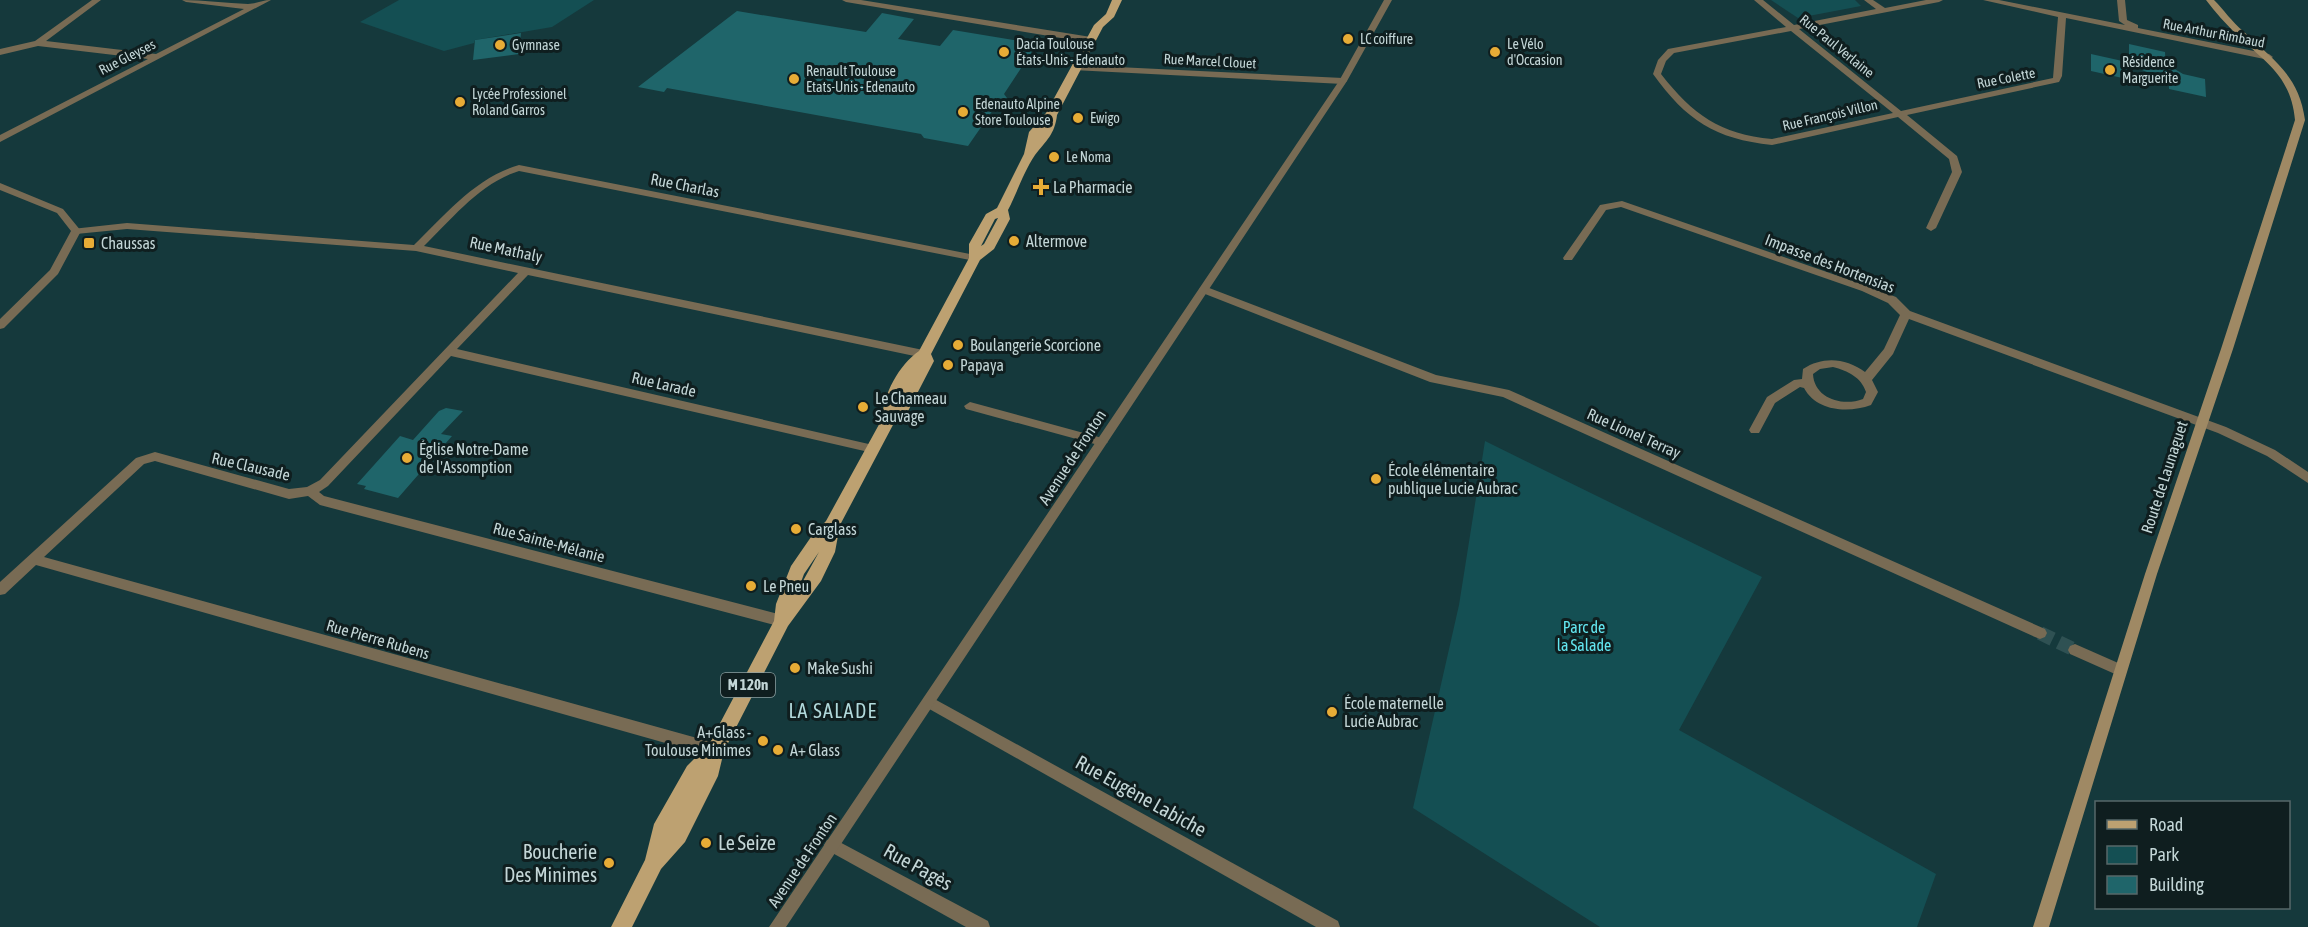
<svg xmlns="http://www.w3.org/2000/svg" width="2308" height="927" font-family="'Asap Condensed',sans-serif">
<rect width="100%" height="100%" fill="#15393c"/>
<g fill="#144f53">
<path d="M399 0H594L552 27 475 40 474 43 444 51 360 22Z"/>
<path d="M1771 0H1855L1861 6 1798 18Z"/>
<path d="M1485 441 1762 577 1679 730 1936 874 1917 927H1600L1413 808 1459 605Z"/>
</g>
<g fill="#1f656a">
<path d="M737 11 866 32 882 13 914 19 898 39 940 46 953 30 1037 44 1004 94 1007 98 1002 105 995 107 968 146 924 138 921 134 667 88 664 92 638 87Z"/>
<path d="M521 33 519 54 473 60 475 40Z"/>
<path d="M2129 44 2165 52 2166 73 2147 72 2129 65Z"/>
<path d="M2091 54 2127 62V79L2091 71Z"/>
<path d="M2168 65 2183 74 2205 79 2206 97 2169 89Z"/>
<path d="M446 408 463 411 441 434 452 436 398 498 364 489 366 486 357 484 400 436 413 440 439 411Z"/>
</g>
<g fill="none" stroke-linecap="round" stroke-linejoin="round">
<path stroke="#2f5153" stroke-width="14" stroke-dasharray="14 7" stroke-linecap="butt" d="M2040 633 2075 650"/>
<g fill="#786b54" fill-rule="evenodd">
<path d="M92 0H101L46 41 156 54 244 9 186 2 182 0C204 0 226 3 248 4 256 4 262 0 271 0L0 142V135L148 59 38 46 0 55V49L35 41Z"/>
<path d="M842 0H861L1091 37 1095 40 1091 43 846 2Z"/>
<path d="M1754 0H1763L1794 25 1876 9 1864 0H1873L1885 8 1926 0H1943L1939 2 1799 29 1901 111 2053 78 2058 17 1983 0H1999L2125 25 2119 21 2117 0H2125L2127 20 2138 25V28L2269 54 2273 57 2269 60 2066 18 2062 76 2059 82 1907 115 1957 156 1962 172 1936 228 1931 231 1926 228 1952 172 1949 159 1898 117 1772 145C1715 139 1686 120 1653 74L1658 60 1668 49 1786 27ZM1791 31 1893 113 1772 139C1720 134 1693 115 1661 74L1666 61 1674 53Z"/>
<path d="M1076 65 1343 78 1347 81 1343 84 1073 70 1072 68Z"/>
<path d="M519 165 975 255 980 258 975 261 519 171C480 183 452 219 424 246L928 351 930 354 924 358 528 275 457 349 873 445 879 449 873 453 451 356 328 486 319 492 324 496 782 615 787 617 789 621 787 625 782 627 320 505 308 496 289 499 155 461 144 464 44 557 715 743 720 745 722 750 720 755 715 757 36 565 5 594 0 595V582L136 458 155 452 289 489 307 487 320 480 518 273 416 251 127 229 76 234 72 233V229L127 223 414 245C445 215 476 177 519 165Z"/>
<path d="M1622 201 1870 287 1896 297 1910 311 2226 427 2275 450 2308 472V483L2267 456 2218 433 1909 319 1893 354 1872 380 1878 392 1871 405C1849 413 1817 412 1804 388L1800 387 1775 403 1759 433H1751L1749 430 1767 397 1794 380 1802 379 1803 369C1823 356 1846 358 1865 372L1884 349 1900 315 1888 303 1862 291 1621 207 1606 210 1572 260H1564L1563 258 1600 205ZM1833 367C1848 371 1861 377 1866 392L1863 399C1842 407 1814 398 1813 374L1820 369Z"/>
<path d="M1204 286 1436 375 1509 390 2045 629 2047 633 2045 637 2040 639 2035 637 1503 397 1430 382 1200 292 1199 290 1200 288Z"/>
<path d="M970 402 1102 438 1108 442 1102 446 966 409 964 406Z"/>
<path d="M2075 644 2125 666 2127 670 2125 674 2120 676 2115 674 2070 654 2068 650 2070 646Z"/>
<path d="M929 696 1338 921 1340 927H1316L924 706 922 702 924 698Z"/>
<path d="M832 838 988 921 990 927H966L827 850 824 845 827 840Z"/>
</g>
<g fill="#786b54" fill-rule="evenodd">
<path d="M1384 0H1392L1347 81 786 927H769L1339 81Z"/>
<path d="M0 183 63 209 81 231 58 274 4 328 0 329V319L50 270 71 231 57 213 0 190Z"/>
</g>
<path fill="#9f8964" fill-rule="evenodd" d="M2206 0H2214C2224 10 2232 22 2243 31 2273 60 2299 75 2305 120L2233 349 2157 574 2049 927H2033L2145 574 2221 349 2295 120C2291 76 2266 63 2237 35 2226 24 2215 12 2206 0Z"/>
<path fill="#bda171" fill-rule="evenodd" d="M1112 0H1122L1114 17 1103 27 1057 115C1055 134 1046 141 1035 155 1024 171 1017 193 1008 210L1010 219 994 249 980 260 931 354 934 361 906 415 894 423 840 525 835 552 821 581 788 626 724 751 718 776 685 842 661 869 632 927H611L645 860 654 824 687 766 709 744 774 621 776 604 791 566 811 537 826 521 882 419C883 394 899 365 919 351L969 258V244L986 214 997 208 1024 154 1029 132 1046 113 1094 25 1106 14ZM998 218 984 244 981 246 995 219ZM819 552 798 590 804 574Z"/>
</g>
<g fill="#e7ac36" stroke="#0f1e1f" stroke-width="2">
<circle cx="1348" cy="39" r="6"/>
<circle cx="500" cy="45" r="6"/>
<circle cx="1004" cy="52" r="6"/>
<circle cx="1495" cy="52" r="6"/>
<circle cx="2110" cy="70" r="6"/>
<circle cx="794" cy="79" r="6"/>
<circle cx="460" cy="102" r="6"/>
<circle cx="963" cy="112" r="6"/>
<circle cx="1078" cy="118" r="6"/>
<circle cx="1054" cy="157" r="6"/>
<path d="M1038 178h6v6h6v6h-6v6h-6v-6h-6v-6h6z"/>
<circle cx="1014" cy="241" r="6"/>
<rect x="83" y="237" width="12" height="12" rx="3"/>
<circle cx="958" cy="345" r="6"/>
<circle cx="948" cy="365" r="6"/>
<circle cx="863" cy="407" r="6"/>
<circle cx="407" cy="458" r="6"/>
<circle cx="1376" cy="479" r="6"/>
<circle cx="796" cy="529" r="6"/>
<circle cx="751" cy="586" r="6"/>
<circle cx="795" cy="668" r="6"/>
<circle cx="1332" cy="712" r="6"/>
<circle cx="763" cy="741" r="6"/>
<circle cx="778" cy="750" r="6"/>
<circle cx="706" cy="843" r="6"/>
<circle cx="609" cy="863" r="6"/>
</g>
<g text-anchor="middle" stroke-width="6" stroke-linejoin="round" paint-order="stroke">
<g font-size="14" fill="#c3d6d7" stroke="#0f1e1f">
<text transform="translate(2214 33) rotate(11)" y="5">Rue Arthur Rimbaud</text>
<text transform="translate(1837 46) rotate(39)" y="5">Rue Paul Verlaine</text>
<text transform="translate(127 57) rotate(-27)" y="5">Rue Gleyses</text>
<text transform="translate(1210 61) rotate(3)" y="5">Rue Marcel Clouet</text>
<text transform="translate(2006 78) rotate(-11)" y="5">Rue Colette</text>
<text transform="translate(1830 115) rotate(-13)" y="5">Rue François Villon</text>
</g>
<g font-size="14" fill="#c3d6d7" stroke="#0f1e1f" text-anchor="start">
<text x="1360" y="44">LC coiffure</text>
<text x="1016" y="49">Dacia Toulouse<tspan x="1016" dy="16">États-Unis - Edenauto</tspan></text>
<text x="1507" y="49">Le Vélo<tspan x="1507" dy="16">d'Occasion</tspan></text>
<text x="512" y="50">Gymnase</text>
<text x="2122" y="67">Résidence<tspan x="2122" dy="16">Marguerite</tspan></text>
<text x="806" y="76">Renault Toulouse<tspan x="806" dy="16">Etats-Unis - Edenauto</tspan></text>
<text x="472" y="99">Lycée Professionel<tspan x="472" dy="16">Roland Garros</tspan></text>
<text x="975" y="109">Edenauto Alpine<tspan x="975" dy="16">Store Toulouse</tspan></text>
<text x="1090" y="123">Ewigo</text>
<text x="1066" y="162">Le Noma</text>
</g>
<rect fill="#0f1e1f" stroke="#8d9fa0" stroke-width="1.5" x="721" y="673" width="54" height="24" rx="4.5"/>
<g font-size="15" font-weight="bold" fill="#c3d6d7">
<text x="748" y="690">M 120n</text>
</g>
<g font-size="16" fill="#c3d6d7" stroke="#0f1e1f">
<text transform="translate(685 185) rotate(11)" y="6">Rue Charlas</text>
<text transform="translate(506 249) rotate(12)" y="6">Rue Mathaly</text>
<text transform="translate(1830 263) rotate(21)" y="6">Impasse des Hortensias</text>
<text transform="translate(664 384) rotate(13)" y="6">Rue Larade</text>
<text transform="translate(1634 433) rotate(24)" y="6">Rue Lionel Terray</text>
<text transform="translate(1072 457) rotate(-57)" y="6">Avenue de Fronton</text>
<text transform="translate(251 466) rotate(13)" y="6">Rue Clausade</text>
<text transform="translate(2164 477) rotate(-72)" y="6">Route de Launaguet</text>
<text transform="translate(549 542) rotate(15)" y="6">Rue Sainte-Mélanie</text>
<text transform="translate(378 639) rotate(16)" y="6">Rue Pierre Rubens</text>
<text transform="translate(802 860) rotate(-56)" y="6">Avenue de Fronton</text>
</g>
<g font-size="16" fill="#c3d6d7" stroke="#0f1e1f" text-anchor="start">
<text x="1053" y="193">La Pharmacie</text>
<text x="1026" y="247">Altermove</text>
<text x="101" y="249">Chaussas</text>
<text x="970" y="351">Boulangerie Scorcione</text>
<text x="960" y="371">Papaya</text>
<text x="875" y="404">Le Chameau<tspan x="875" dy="18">Sauvage</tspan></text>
<text x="419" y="455">Église Notre-Dame<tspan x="419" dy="18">de l'Assomption</tspan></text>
<text x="1388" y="476">École élémentaire<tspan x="1388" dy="18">publique Lucie Aubrac</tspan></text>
<text x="808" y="535">Carglass</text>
<text x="763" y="592">Le Pneu</text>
<text x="807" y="674">Make Sushi</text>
<text x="1344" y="709">École maternelle<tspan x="1344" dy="18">Lucie Aubrac</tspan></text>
<text x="751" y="738" text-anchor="end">A+Glass -<tspan x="751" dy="18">Toulouse Minimes</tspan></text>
<text x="790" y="756">A+ Glass</text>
</g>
<g font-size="16" fill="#63e6f0" stroke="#0f1e1f">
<text x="1584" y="633">Parc de<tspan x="1584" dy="18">la Salade</tspan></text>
</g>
<g font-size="20" letter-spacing="1.5" fill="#b1d9db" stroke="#0f1e1f">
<text x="833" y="718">LA SALADE</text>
</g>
<g font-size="20" fill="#c3d6d7" stroke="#0f1e1f">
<text transform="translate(1141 796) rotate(29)" y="7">Rue Eugène Labiche</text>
<text transform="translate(918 867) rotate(29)" y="7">Rue Pagès</text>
</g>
<g font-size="20" fill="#c3d6d7" stroke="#0f1e1f" text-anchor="start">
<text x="718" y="850">Le Seize</text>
<text x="597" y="859" text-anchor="end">Boucherie<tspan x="597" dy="23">Des Minimes</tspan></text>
</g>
</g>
<rect x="2095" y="801" width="195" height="108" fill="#0f1e1f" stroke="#576869" stroke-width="1.5"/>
<rect x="2107" y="820" width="30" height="9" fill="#bda171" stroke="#576869" stroke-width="1.5"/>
<text x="2149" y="831" font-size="18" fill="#c3d6d7">Road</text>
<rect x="2107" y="846" width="30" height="18" fill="#144f53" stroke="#576869" stroke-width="1.5"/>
<text x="2149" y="861" font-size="18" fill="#c3d6d7">Park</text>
<rect x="2107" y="876" width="30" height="18" fill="#1f656a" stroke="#576869" stroke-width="1.5"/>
<text x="2149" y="891" font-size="18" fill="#c3d6d7">Building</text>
</svg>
